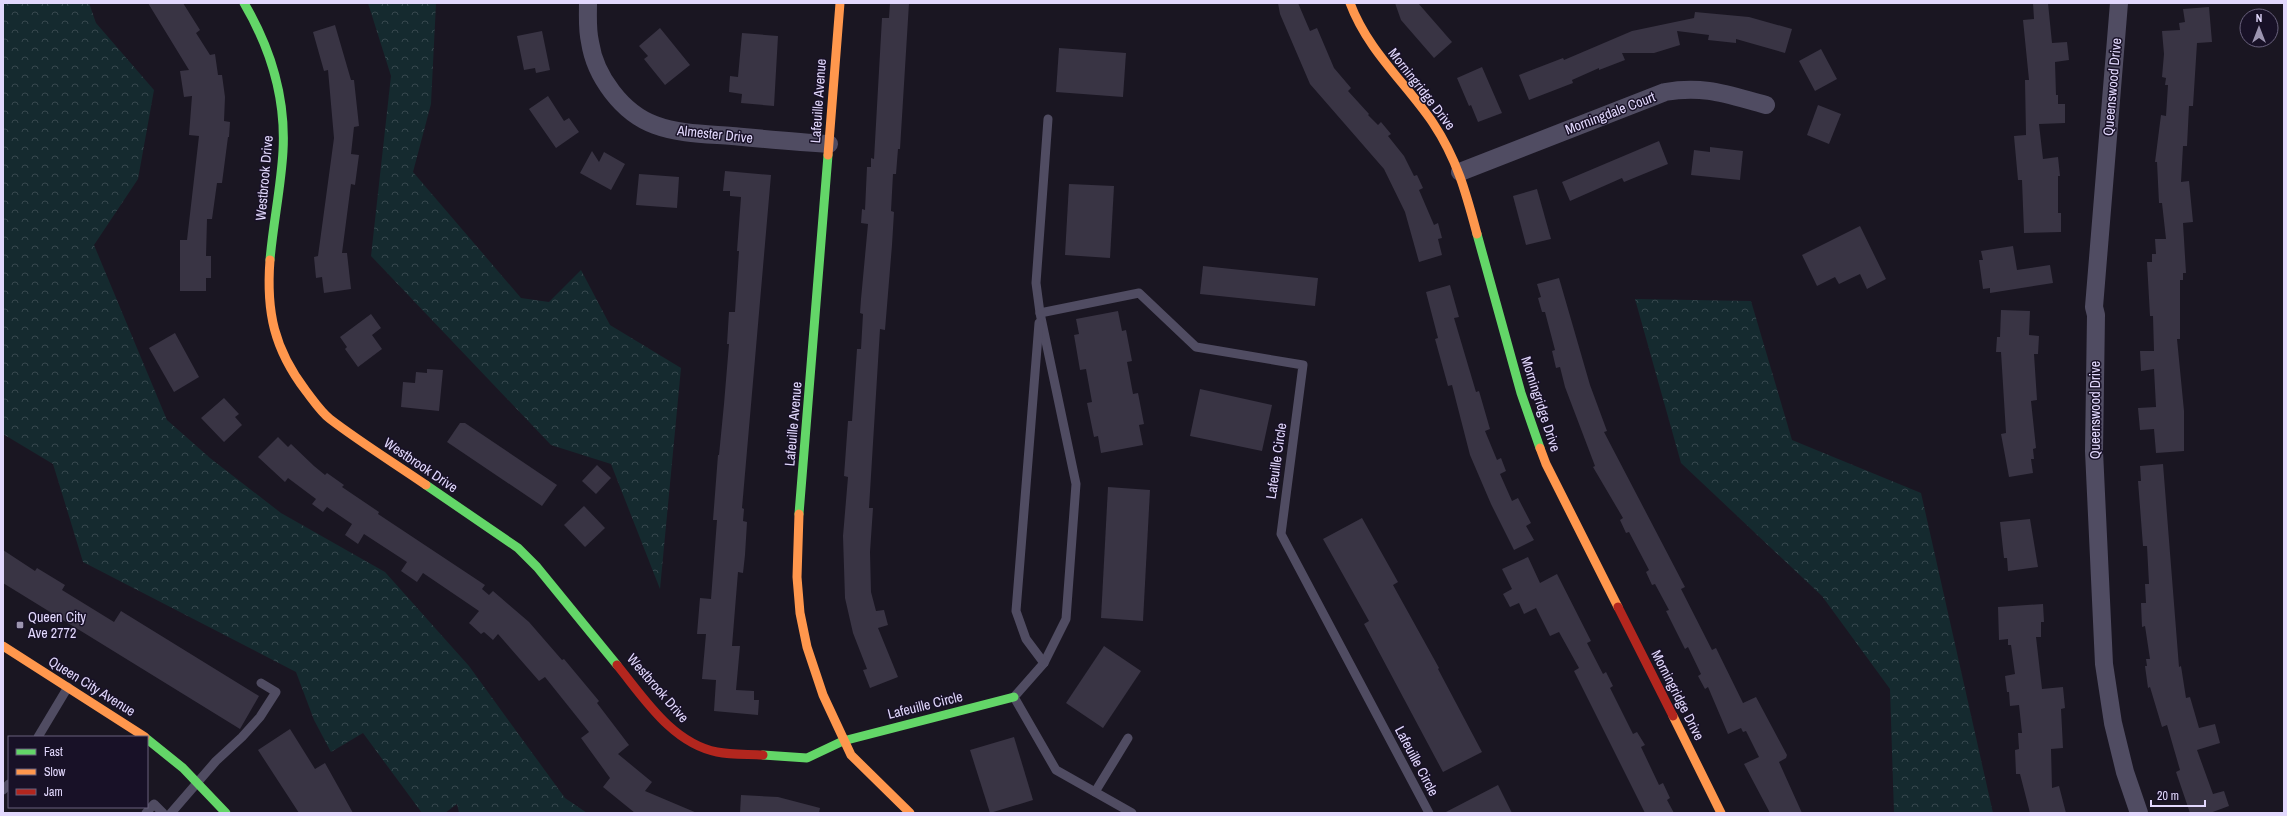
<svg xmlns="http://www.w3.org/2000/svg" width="2287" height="816" font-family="'Archivo Narrow',sans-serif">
<defs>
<pattern id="forest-crowns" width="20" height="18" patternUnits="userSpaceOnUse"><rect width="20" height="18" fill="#152a2f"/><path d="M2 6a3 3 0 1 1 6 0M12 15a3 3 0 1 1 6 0" fill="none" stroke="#37484e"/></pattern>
</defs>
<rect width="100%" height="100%" fill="#1a1622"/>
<g fill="url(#forest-crowns)">
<path d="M3 3H89L96 23 154 90 138 179 94 245 167 420 210 458 281 513 385 572 469 666 565 798 587 813H459L457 804 445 813H422L363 733 331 752 314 720 296 672 83 562 53 464 3 434Z"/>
<path d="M368 3H436L431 104 413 172 521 298 549 302 581 270 610 325 681 368 660 589 611 464 551 445 371 256 391 76Z"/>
<path d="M1635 299 1751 301 1792 440 1921 493 1993 813H1894L1890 689 1822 596 1681 463Z"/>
</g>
<g fill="#393444">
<path d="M148 3H183L200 30 196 33 210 55 215 54 218 75H222L225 97 224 121 230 122 229 137H228L222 183H217L212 219H207L206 256H211V278H206V291H180V240H187L199 136 189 135 192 96 184 97 180 71 189 70Z"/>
<path d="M890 3H909L900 149H898L896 174H893L891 211 894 212 892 245 885 330 880 329 869 508H873L870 552 871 592 876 611 884 610 888 625 878 628 898 677 870 688 863 670 867 669 853 633 845 598 843 536 848 477 844 476 848 421H852L857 349H861L863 314 860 313 861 299 868 224 861 223 862 209 865 210 867 167H871V158L874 159 882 18H889Z"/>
<path d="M1278 3H1298L1310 31 1317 28 1334 68 1351 88 1348 91 1369 114 1368 115 1378 125 1381 122 1391 134 1388 136 1404 156 1414 176 1417 175 1423 188 1419 190 1434 225 1438 223 1442 238 1438 239 1442 255 1419 262 1405 212 1384 169 1310 84 1280 14Z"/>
<path d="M1395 3H1418L1452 42 1434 58 1401 20Z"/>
<path d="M2033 3H2048L2052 43 2067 42 2069 60 2055 62 2056 95H2058V104H2065V123L2039 124 2043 159 2058 157 2060 176H2058V213H2061V232L2024 233 2022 180H2018L2014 136 2026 135 2025 80H2029L2023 20 2034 19Z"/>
<path d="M2209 7 2212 42 2197 43 2193 106H2189L2187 146H2183L2181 182 2189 181 2193 222 2183 223 2186 273H2183V280H2180V339H2177L2184 411V451L2156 453 2154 429 2140 430 2138 408 2156 407 2154 369 2141 371 2140 351H2154L2153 316H2150L2147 262H2152V254H2156L2155 239H2166L2162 203H2159L2157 162H2155L2161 115 2166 116 2168 85H2165L2166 78 2162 77 2164 54 2162 31 2180 30 2179 23 2185 22 2183 9Z"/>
<path d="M1695 12 1749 17 1792 29 1785 53 1736 39V43L1708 40 1709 35 1677 31 1680 45 1654 53H1622L1625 60 1599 70V68L1572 80 1573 83 1529 100 1519 75 1563 58 1564 60 1632 31 1694 18Z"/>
<path d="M335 25 351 80H354L359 126 354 127 351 154 359 155 355 185 351 184 342 253H347L351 289 324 293 322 277 316 278 314 257 318 256 334 138 328 70 324 71 313 32Z"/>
<path d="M660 28 690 65 665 85 644 59 648 56 639 46Z"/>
<path d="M542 31 550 70 536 73 535 68 524 70 517 36Z"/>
<path d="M742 33 778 36 774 106 741 103 742 94 729 92 730 76 738 77Z"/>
<path d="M1059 48 1126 53 1123 97 1056 92Z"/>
<path d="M1821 49 1837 79 1815 91 1799 61Z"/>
<path d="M1482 67 1502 113 1478 122 1471 105 1469 106 1457 78Z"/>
<path d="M548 96 564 121 569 118 579 132 556 148 529 109Z"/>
<path d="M1818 105 1841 114 1829 144 1807 135Z"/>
<path d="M1659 141 1668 164 1624 182 1622 178 1570 201 1562 182Z"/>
<path d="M1710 147 1743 151 1740 180 1691 175 1694 150 1710 152Z"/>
<path d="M592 151 599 162 604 152 625 164 611 190 580 173Z"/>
<path d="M725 171 771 175 742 508 744 509 743 521 747 522 745 555 743 573 738 572 732 646H740L736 690 754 691V700H759L758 715 714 711 716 680 702 679 706 634H697L700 598 711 599 717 520H713L718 455H719L724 404 729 344H727L729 312H735L739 251H737L741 197 730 196V191H723Z"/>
<path d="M639 174 679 177 677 208 636 205Z"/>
<path d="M1069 184 1114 186 1110 258 1065 255Z"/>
<path d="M1537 189 1551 239 1526 245 1513 196Z"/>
<path d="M1860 226 1886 279 1867 289 1860 274 1839 284 1835 277 1817 286 1802 255Z"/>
<path d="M2013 246 2017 270 2050 265 2053 283 1990 293V288L1983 289 1979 260H1983L1981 251Z"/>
<path d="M1203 266 1318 278 1315 306 1200 294Z"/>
<path d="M1559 278 1590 385 1607 431 1604 432 1685 587 1681 589 1712 650 1716 648 1743 703 1756 697 1787 755 1786 758 1779 762 1802 813H1770L1744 764 1759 757 1746 731 1743 732 1741 728 1728 734 1708 687 1705 689 1698 676 1701 674 1688 647 1685 649 1666 611 1669 610 1655 584 1652 585 1646 572 1649 570 1629 532 1626 533 1620 520 1623 518 1593 467 1595 466 1565 387 1560 367 1556 368 1552 351 1555 350 1545 312H1542L1538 298 1541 297 1537 284Z"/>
<path d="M1450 285 1459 317 1454 318 1476 392 1479 391 1490 429 1485 431 1497 460 1501 458 1506 471 1500 474 1512 501 1518 498 1531 523 1526 526 1534 540 1514 550 1491 504 1470 455 1452 385 1448 386 1435 339 1438 338 1426 292Z"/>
<path d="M2001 310 2030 311 2029 335 2039 336 2038 354H2034L2037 400 2031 401 2036 448 2033 449 2034 459H2031L2033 473 2009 477 2001 434 2006 433 2001 352H1996L1997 337H2000Z"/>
<path d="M1118 311 1122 331 1126 330 1132 361 1127 362 1133 394 1138 393 1144 424 1139 425 1143 445 1101 453 1098 436 1094 437 1087 403 1092 402 1086 369 1080 370 1074 335 1079 334 1076 319Z"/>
<path d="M371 314 381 328 372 335 382 349 358 367 345 349 347 347 340 337Z"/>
<path d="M175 333 199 377 174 392 149 348Z"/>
<path d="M427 369 443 370 439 411 401 407 403 382 415 383 416 372 427 373Z"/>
<path d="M1200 389 1272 405 1262 451 1190 436Z"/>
<path d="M224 398 239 414 235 417 242 425 224 442 201 418Z"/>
<path d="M460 423H465L557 485 542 506 447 442Z"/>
<path d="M278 437 288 447 291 444 314 466 325 475 327 473 344 485 342 487 379 512 378 514 485 585 482 589 489 595 493 591 529 622 562 660 564 659 599 701 597 703 629 745 618 754 652 782 645 791 697 813H635L603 787 610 778 581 738 589 732 545 677 539 681 498 634 493 640 484 632 481 634 469 623 479 611 423 573 417 582 401 571 407 562 364 534 358 544 345 535 352 524 327 507 323 512 312 504 316 499 288 478 285 482 258 457Z"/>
<path d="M2163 464 2179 667 2181 666 2186 698 2190 697 2199 728 2215 724 2220 743 2197 750 2213 794 2224 791 2229 806 2210 813H2190L2176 772 2180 770 2167 725 2162 727 2150 687 2148 688 2145 666H2147L2146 659H2150L2145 626 2142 627 2141 603H2146L2145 584H2149L2147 546H2143L2138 481H2141L2140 466Z"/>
<path d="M597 465 611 478 596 494 582 481Z"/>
<path d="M1108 487 1150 490 1143 621 1101 618Z"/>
<path d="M584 506 605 528 585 547 564 525Z"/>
<path d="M1362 518 1398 582 1393 585 1439 668 1438 669 1482 752 1443 772 1364 624 1369 621 1323 539Z"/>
<path d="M2030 519 2038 567 2008 571 2007 558H2004L2000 522Z"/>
<path d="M3 550 35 571 37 568 65 585 62 590 114 622 121 611 259 696 240 729 3 583Z"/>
<path d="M1528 557 1540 583 1557 574 1591 641 1587 643 1603 674 1606 672 1613 686 1610 688 1633 734 1637 732 1645 745 1641 747 1659 785 1663 783 1670 798 1667 800 1674 813H1645L1574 671 1579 668 1559 632 1550 636 1536 608 1524 614 1519 603 1510 607 1503 594 1512 589 1502 569Z"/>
<path d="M2043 604 2044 622H2041V637H2036L2042 689 2063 687 2065 708 2061 709 2063 748 2051 749 2052 788 2059 786 2066 813H2030L2020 774H2016L2015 750 2019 749 2018 733H2022L2019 705 2010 706 2009 692H2007L2005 676 2015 674 2011 645H2008V639L1999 640 1998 607Z"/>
<path d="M1104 646 1141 671 1103 728 1066 703Z"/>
<path d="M290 729 315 769 325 763 353 813H299L258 750Z"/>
<path d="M1014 737 1033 800 990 813 970 750Z"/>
<path d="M1498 785 1512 813H1444Z"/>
<path d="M741 795 778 797 820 808 819 813H740Z"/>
</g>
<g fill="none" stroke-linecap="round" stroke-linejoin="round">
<g stroke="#504c62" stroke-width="9">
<path d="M1048 119 1036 283 1040 313 1076 484 1066 619 1044 663 1014 697 1056 770 1132 813"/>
<path d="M1040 313 1139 293 1196 347 1303 365 1281 534 1429 813"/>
<path d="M1039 323 1016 611 1026 639 1044 663"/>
<path d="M38 737 68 687"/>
<path d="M3 790 9 784"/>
<path d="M1095 792 1128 738"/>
<path d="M146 813 154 804 163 813"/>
<path d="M171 813 216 761 242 737 260 717 276 692 261 683"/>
</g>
<g stroke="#504c62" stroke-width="18">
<path d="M588 3C588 16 587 29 590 42 595 76 622 113 655 125 679 134 706 134 732 136 765 139 797 142 829 144"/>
<path d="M2119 3 2094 307 2096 315 2094 451 2104 664 2113 723 2125 772 2139 813"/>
<path d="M1460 172 1665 92C1705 85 1728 95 1766 105"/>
</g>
<g stroke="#63d668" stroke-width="9">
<path d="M244 3C271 49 286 97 283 151 281 187 273 224 270 260"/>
<path d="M1477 234 1521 393 1540 448"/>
<path d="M426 485 518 548 537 567 617 665"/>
<path d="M799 514 828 155"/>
<path d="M147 739 183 768 226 813"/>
<path d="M763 755 807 758 843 741 1014 697"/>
</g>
<g stroke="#ff974d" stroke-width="9">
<path d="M1350 3C1368 51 1405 82 1433 123 1457 159 1466 193 1477 234"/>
<path d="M828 155 840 3"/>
<path d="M270 260C266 312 274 349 306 391 313 400 321 412 330 419 360 442 394 463 426 485"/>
<path d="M1540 448 1546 464 1618 607"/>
<path d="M799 514 797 577 800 613 807 647 823 695 851 755 910 813"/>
<path d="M3 646 145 737"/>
<path d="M1673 716 1721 813"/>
</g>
<g stroke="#b3261e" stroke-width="9">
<path d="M1618 607 1673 716"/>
<path d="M617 665C644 698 672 743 717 752 732 755 748 754 763 755"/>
</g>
</g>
<rect fill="#9c94b0" stroke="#181127" stroke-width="1.5" x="16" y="621" width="8" height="8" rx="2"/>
<g text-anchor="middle" stroke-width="3" stroke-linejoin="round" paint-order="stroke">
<g font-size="14" fill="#e2d8fd" stroke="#181127">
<text transform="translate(2112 87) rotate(-85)" y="5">Queenswood Drive</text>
<text transform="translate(1422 89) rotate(52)" y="5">Morningridge Drive</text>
<text transform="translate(818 101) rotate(-86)" y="5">Lafeuille Avenue</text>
<text transform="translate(1610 113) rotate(-21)" y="5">Morningdale Court</text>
<text transform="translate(715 134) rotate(6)" y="5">Almester Drive</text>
<text transform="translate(264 178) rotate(-85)" y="5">Westbrook Drive</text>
<text transform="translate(1541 404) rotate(72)" y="5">Morningridge Drive</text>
<text transform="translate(2095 410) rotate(-90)" y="5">Queenswood Drive</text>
<text transform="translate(793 424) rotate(-85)" y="5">Lafeuille Avenue</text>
<text transform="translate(1276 461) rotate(-82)" y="5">Lafeuille Circle</text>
<text transform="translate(421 465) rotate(34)" y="5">Westbrook Drive</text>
<text transform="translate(92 686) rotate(32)" y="5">Queen City Avenue</text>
<text transform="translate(658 688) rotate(49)" y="5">Westbrook Drive</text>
<text transform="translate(1678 695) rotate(63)" y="5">Morningridge Drive</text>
<text transform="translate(925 705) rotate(-14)" y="5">Lafeuille Circle</text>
<text transform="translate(1417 761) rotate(62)" y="5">Lafeuille Circle</text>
</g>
<g font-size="14" fill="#e2d8fd" stroke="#181127" text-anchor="start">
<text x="28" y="622">Queen City<tspan x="28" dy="16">Ave 2772</tspan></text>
</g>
</g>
<rect width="2287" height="816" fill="none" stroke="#e2d8fd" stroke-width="8"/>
<rect x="8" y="736" width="140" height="72" fill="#181127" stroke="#69617d"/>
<rect x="16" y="749" width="20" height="6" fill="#63d668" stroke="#69617d"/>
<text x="44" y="756" font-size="12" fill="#e2d8fd">Fast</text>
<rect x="16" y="769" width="20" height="6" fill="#ff974d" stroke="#69617d"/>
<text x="44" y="776" font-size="12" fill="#e2d8fd">Slow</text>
<rect x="16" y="789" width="20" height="6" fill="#b3261e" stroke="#69617d"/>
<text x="44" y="796" font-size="12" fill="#e2d8fd">Jam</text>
<g transform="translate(2259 28)"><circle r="19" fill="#181127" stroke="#69617d"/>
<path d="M0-3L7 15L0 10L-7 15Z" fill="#9c94b0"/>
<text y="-6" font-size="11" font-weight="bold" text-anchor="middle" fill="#e2d8fd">N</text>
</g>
<path d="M2151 800v6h54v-6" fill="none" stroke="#e2d8fd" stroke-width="2"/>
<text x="2157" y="800" font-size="12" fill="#e2d8fd" stroke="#181127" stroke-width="3" paint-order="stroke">20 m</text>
</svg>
